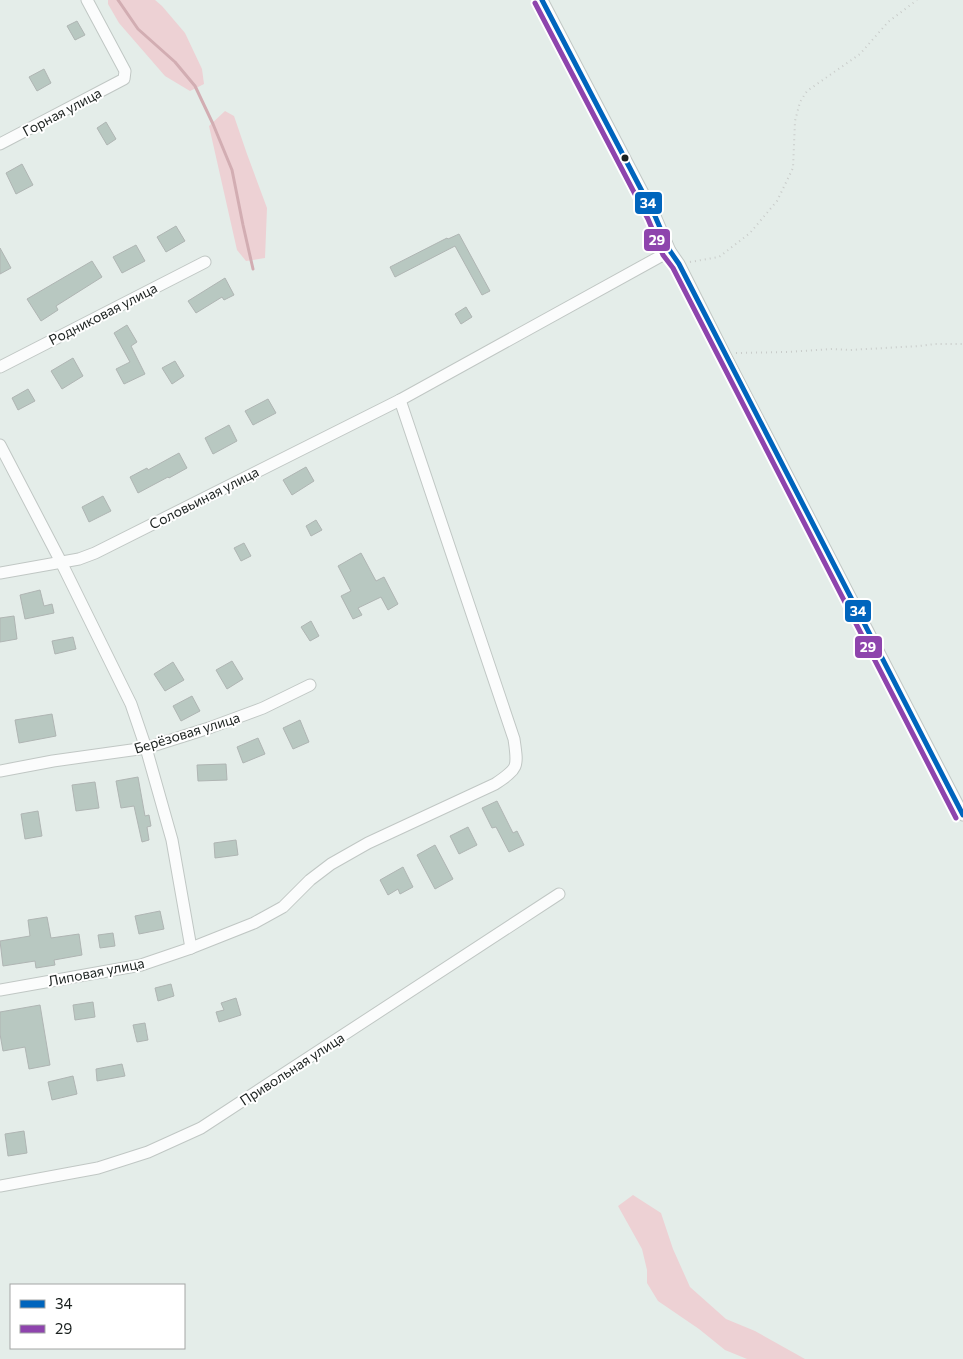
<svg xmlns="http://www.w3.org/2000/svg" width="963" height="1359" font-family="Commissioner,sans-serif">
<rect width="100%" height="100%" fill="#e4ede9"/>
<g fill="#edd1d4">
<path d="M108 0H155L162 6 185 33 202 69 204 84 190 91 165 76 119 23 108 4Z"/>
<path d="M225 111 234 116 247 154 267 208 265 258 246 261 237 250 209 126Z"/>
<path d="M633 1195 661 1213 673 1249 690 1287 726 1319 755 1331 805 1359H747L725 1350 699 1329 658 1301 647 1283V1270L642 1249 618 1206Z"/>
</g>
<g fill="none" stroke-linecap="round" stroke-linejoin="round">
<path stroke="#d2adb2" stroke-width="3" d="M118 0 138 29 175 62 195 86 213 124 232 170 243 225 253 269"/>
</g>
<g fill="#b8c8c1" stroke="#afb5b3">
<path d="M77 21 85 35 75 40 67 26Z"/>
<path d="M44 69 51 83 37 91 29 77Z"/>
<path d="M106 122 116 139 107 145 97 128Z"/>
<path d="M22 164 33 185 16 194 6 173Z"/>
<path d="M176 226 185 241 166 252 157 237Z"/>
<path d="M459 234 490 291 482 295 455 246 395 277 390 267 447 238 448 239Z"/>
<path d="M136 245 145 261 122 273 113 257Z"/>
<path d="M0 248 11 268 0 274Z"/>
<path d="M92 261 102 277 56 306 58 310 41 321 27 299Z"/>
<path d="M225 278 234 295 224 300 222 297 196 313 188 301Z"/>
<path d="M466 307 472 317 461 324 455 314Z"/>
<path d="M127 325 137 342 131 346 145 374 124 384 116 369 130 362 114 333Z"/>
<path d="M73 358 83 376 62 389 51 371Z"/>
<path d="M175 361 184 376 172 384 162 368Z"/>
<path d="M28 389 35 401 18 410 12 398Z"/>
<path d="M268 399 276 413 253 425 245 411Z"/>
<path d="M229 425 237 441 213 454 205 438Z"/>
<path d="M179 453 187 468 169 478 168 477 138 493 130 477 147 468 148 470Z"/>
<path d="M306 467 314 481 292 495 283 480Z"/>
<path d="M103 496 111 511 89 522 82 507Z"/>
<path d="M316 520 322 530 311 536 306 526Z"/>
<path d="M244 543 251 556 241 561 234 548Z"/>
<path d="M361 553 376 581 384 577 398 604 388 610 381 597 358 608 362 615 353 619 341 596 351 591 338 566Z"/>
<path d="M40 590 44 606 52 604 54 613 25 619 20 595Z"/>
<path d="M14 616 17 639 0 642V618Z"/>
<path d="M311 621 319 636 310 641 301 627Z"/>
<path d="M73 637 76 649 55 654 52 641Z"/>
<path d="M232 661 243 679 227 689 216 670Z"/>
<path d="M173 662 184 680 165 691 154 674Z"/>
<path d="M192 696 200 711 181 721 173 706Z"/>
<path d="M52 714 56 736 19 743 15 720Z"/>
<path d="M300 720 309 742 293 749 283 728Z"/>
<path d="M258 738 265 754 243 763 237 747Z"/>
<path d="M226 764 227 780 198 781 197 765Z"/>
<path d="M138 777 145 816 149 815 151 826 147 827 149 840 142 842 134 806 121 808 116 781Z"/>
<path d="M95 782 99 808 76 811 72 785Z"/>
<path d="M497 801 513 833 517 831 524 845 509 852 496 827 492 828 482 808Z"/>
<path d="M38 811 42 836 25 839 21 814Z"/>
<path d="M468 827 477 845 459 854 450 836Z"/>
<path d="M236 840 238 855 215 858 214 843Z"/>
<path d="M435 845 453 879 435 889 417 855Z"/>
<path d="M403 867 413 887 400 894 398 889 388 895 380 880Z"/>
<path d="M160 911 164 929 139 934 135 916Z"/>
<path d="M47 917 51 938 79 934 82 955 54 960 55 965 36 968 35 961 3 966 0 941 30 936 28 920Z"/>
<path d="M113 933 115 946 100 948 98 935Z"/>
<path d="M171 984 174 996 158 1001 155 988Z"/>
<path d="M236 998 241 1015 219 1022 216 1012 224 1010 221 1003Z"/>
<path d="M93 1002 95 1017 75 1020 73 1005Z"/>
<path d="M40 1005 50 1065 29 1069 25 1047 3 1051 0 1034V1012Z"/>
<path d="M145 1023 148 1040 137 1042 133 1025Z"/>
<path d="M122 1064 125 1076 97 1081 96 1069Z"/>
<path d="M73 1076 77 1094 52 1100 48 1082Z"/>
<path d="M24 1131 27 1153 8 1156 5 1134Z"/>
</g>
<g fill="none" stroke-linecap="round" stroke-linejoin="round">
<defs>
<g id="minor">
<path d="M542 0 655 216 670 251 679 264 724 353 963 815"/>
<path d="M0 144 124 79 125 71 87 0"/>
<path d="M0 367 205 262"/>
<path d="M0 445 61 562 131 704 146 748 172 840 191 948"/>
<path d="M0 573 79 559 95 553 400 400 670 251"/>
<path d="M0 771 53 761 146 748 209 728 263 708 310 685"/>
<path d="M0 990 141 965 191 948 254 923 283 907 310 880 331 864 368 843 495 784C519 768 518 767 514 739L400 400"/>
<path d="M0 1186 98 1168 148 1152 201 1128 559 894"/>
</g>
</defs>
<use href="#minor" stroke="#c0c7c4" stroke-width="13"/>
<g stroke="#c9ccca" stroke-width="2" stroke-dasharray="1 4" stroke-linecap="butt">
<path d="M690 262 719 257 750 233 777 201 793 168 795 121 800 102 807 91 860 54 888 22 917 0"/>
<path d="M736 353 787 352 832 349 850 350 919 346 935 344H963"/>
</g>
<use href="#minor" stroke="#fbfcfc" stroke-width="11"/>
<defs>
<path id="bus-1" d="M542 0 655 216 670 251 679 264 963 815"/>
<path id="bus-2" d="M535 3 648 219 663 255 673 268 956 818"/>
</defs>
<use href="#bus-1" stroke="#fff" stroke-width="9"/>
<use href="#bus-2" stroke="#fff" stroke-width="9"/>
<use href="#bus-1" stroke="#0065bd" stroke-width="5"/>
<use href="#bus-2" stroke="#8e44ad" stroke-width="5"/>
</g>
<circle fill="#1b211f" stroke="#fff" stroke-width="2" cx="625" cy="158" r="4.5"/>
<g text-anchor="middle" stroke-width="4" stroke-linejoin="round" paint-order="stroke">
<g font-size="14" fill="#1b211f" stroke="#fff">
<text transform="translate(62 112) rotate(-28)" y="5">Горная улица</text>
<text transform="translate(103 314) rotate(-27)" y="5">Родниковая улица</text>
<text transform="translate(204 498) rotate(-27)" y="5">Соловьиная улица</text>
<text transform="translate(187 733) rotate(-17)" y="5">Берёзовая улица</text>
<text transform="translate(96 972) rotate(-11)" y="5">Липовая улица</text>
<text transform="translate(292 1069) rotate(-33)" y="5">Привольная улица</text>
</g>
</g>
<g stroke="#fff" stroke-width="2">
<rect x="634" y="191" width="29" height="24" rx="5" fill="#0065bd"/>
<rect x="643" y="228" width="28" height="24" rx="5" fill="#8e44ad"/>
<rect x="844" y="599" width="28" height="24" rx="5" fill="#0065bd"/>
<rect x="854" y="635" width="29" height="24" rx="5" fill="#8e44ad"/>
</g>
<g font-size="14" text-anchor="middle" font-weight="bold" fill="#fff">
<text x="648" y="208">34</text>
<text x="657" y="245">29</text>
<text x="858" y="616">34</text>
<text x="868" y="652">29</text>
</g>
<rect x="10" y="1284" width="175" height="65" fill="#ffffff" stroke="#a4a6a5"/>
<rect x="20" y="1300" width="25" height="8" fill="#0065bd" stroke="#a4a6a5"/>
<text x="55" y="1309" font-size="15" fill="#1b211f">34</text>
<rect x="20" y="1325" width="25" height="8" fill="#8e44ad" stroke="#a4a6a5"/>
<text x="55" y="1334" font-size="15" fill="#1b211f">29</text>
</svg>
